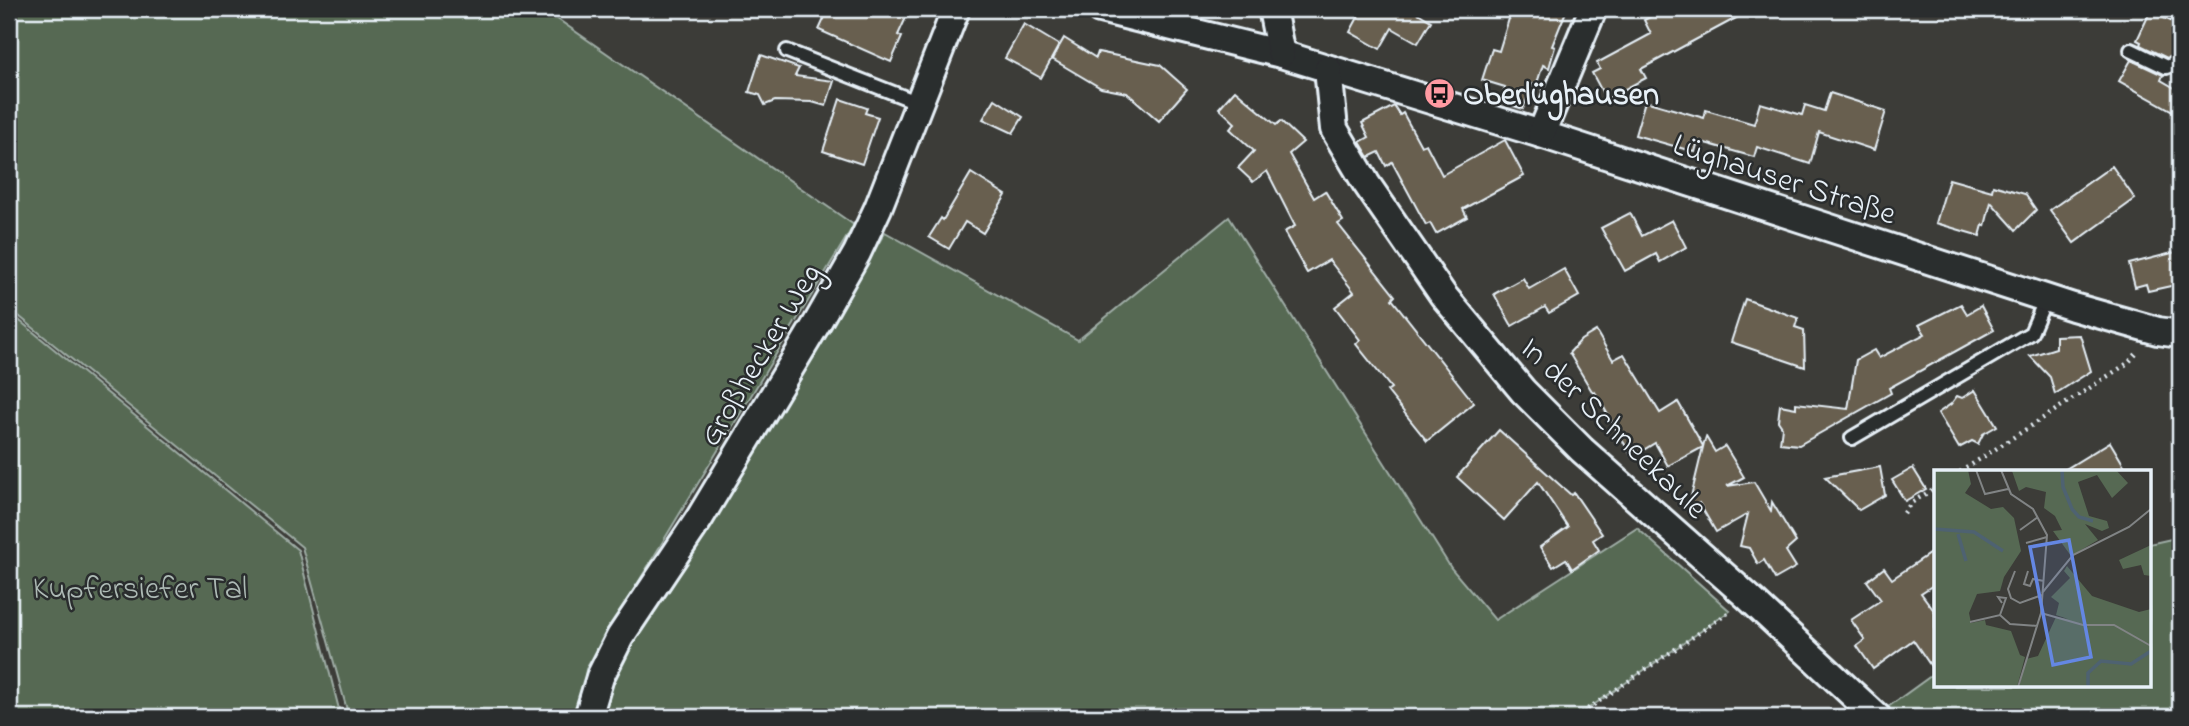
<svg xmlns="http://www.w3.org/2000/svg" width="2189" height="726" font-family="'Indie Flower',sans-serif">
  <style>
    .green { fill: #566953; stroke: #9fada6; stroke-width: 2 }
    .building { fill: #675f50; stroke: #e8f1f8; stroke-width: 2 }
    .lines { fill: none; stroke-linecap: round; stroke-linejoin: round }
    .service-casing { stroke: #e8f1f8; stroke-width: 18 }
    .minor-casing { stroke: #e8f1f8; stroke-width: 32 }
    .path { stroke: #e8f1f8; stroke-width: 4.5; stroke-dasharray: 2 5; stroke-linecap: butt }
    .service { stroke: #2a2d2e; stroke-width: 12 }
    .minor { stroke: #2a2d2e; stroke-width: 26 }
    .labels { text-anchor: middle; stroke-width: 5; stroke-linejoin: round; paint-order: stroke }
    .poi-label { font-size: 32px; font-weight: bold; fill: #e8f1f8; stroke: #2a2d2e; text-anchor: start }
    .street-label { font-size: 32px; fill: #e8f1f8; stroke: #2a2d2e }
    .park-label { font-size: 32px; fill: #aebbb6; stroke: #2a2d2e }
    .inset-river { fill: none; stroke: #4e6271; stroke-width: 3.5 }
    .inset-road { fill: none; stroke: #818485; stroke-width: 2 }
    .view { fill: #6487e3; fill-opacity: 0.15; stroke: #6487e3; stroke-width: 3.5 }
    .inset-edge { fill: none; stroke: #e8f1f8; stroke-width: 3.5 }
  </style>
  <rect width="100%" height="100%" fill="#3c3c38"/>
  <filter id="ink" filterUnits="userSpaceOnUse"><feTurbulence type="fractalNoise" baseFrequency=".0143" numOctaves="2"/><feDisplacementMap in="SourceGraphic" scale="14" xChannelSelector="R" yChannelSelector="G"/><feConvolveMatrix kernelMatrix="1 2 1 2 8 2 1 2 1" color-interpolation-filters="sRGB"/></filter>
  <g filter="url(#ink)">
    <g class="green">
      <path d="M9 9H543L854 225 586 669 581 717H349L302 547 9 308Z"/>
      <path d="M1229 217 1451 568 1495 620 1637 528 1730 611 1576 717H603L610 671 761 443 817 351 885 232 1078 340Z"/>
      <path d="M9 312 298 550 341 717H9Z"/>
      <path d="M2180 537V717H1897L1888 707 1935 673V686H2149V544Z"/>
    </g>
    <g class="building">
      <path d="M849 9H910L898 35 902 37 891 62 819 30 828 10 847 11Z"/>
      <path d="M1359 9H1411L1431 21 1418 43 1392 28 1380 49 1350 32 1362 10Z"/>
      <path d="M1512 9H1567L1552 46 1555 47 1549 68 1543 65 1536 86 1532 84 1523 109 1501 102 1505 87 1482 80 1492 49 1499 51Z"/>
      <path d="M1665 9H1753L1641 69 1646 78 1606 99 1592 73 1600 69 1597 63 1651 34 1644 20Z"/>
      <path d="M2150 12 2180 25V36L2171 56 2167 58 2140 45 2141 42 2137 40Z"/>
      <path d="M1024 24 1059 45 1041 78 1005 58Z"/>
      <path d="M1064 38 1096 58 1098 52 1160 65 1187 89 1159 121 1127 93 1101 88 1052 59Z"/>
      <path d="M761 55 799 68 795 76 834 81 826 106 812 102 775 101 765 105 760 95 749 92Z"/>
      <path d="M2131 60 2163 75 2161 80 2180 91V115L2119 81Z"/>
      <path d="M1235 90 1276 125 1281 121 1303 142 1289 154 1314 198 1325 191 1343 221 1338 224 1395 296 1392 299 1474 403 1427 441 1387 391 1391 388 1356 344 1360 340 1335 307 1354 292 1329 260 1307 273 1284 232 1295 226 1267 171 1253 182 1238 168 1254 151 1230 129 1235 123 1219 108Z"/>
      <path d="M1830 93 1886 111 1874 150 1819 132 1810 164 1757 147 1754 157 1698 141 1695 152 1635 135 1645 101 1704 118 1706 110 1754 124 1760 103 1802 115 1805 105 1824 111Z"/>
      <path d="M840 99 867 108 865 113 878 117 862 164 823 151Z"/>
      <path d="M995 99 1023 117 1013 133 983 119Z"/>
      <path d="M1394 106 1400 115 1403 113 1421 146 1426 144 1442 175 1505 140 1524 176 1463 209 1467 217 1436 234 1430 223 1426 225 1392 162 1386 166 1379 152 1369 157 1360 142 1369 137 1362 123Z"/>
      <path d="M2112 166 2135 199 2074 243 2050 210Z"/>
      <path d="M971 173 1006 195 983 233 965 222 949 249 929 237 941 218 943 220Z"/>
      <path d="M1949 179 1992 191 1993 185 2025 194 2036 210 2016 230 1991 202 1985 226 1983 225 1980 236 1936 223Z"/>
      <path d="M1630 213 1642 236 1672 220 1686 247 1660 262 1656 254 1625 271 1601 228Z"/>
      <path d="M2180 251V284L2148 291 2146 284 2135 287 2129 264Z"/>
      <path d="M1564 269 1579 296 1549 313 1545 307 1512 326 1494 294 1523 278 1529 289Z"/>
      <path d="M1745 299 1798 318 1795 327 1804 330 1805 367 1731 342Z"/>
      <path d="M1961 304 1967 314 1981 306 1994 330 1889 388 1891 393 1799 445 1780 443 1782 427 1778 421 1780 405 1796 408V403L1848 409 1856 360 1874 350 1879 358 1925 334 1919 325Z"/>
      <path d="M1596 331 1613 360 1624 354 1660 413 1678 402 1703 446 1706 437 1715 452 1725 446 1744 477 1727 486 1754 482 1771 511 1772 502 1796 542 1786 551 1796 567 1775 579 1764 560 1758 564 1749 548 1740 546 1748 514 1716 532 1699 503 1688 509 1703 447 1668 466 1655 443 1632 457 1595 392 1593 393 1569 353 1581 340Z"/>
      <path d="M2080 335 2091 371 2055 394 2050 377 2030 356 2056 348V336Z"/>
      <path d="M1975 390 1997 426 1983 434 1978 444 1972 441 1959 448 1938 413 1951 404 1957 396 1962 398Z"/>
      <path d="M1499 430 1571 495 1574 493 1602 534 1593 540 1599 550 1572 569 1566 559 1553 567 1540 547 1568 527 1538 482 1504 520 1457 477Z"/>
      <path d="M2110 442 2128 472H2061Z"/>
      <path d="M1880 467 1885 495 1859 510 1825 477Z"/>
      <path d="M1913 468 1926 489 1905 501 1892 480Z"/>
      <path d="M1935 550V584L1921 593 1935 612V672L1913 640 1873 669 1857 646 1865 640 1851 620 1881 600 1867 581 1884 568 1892 579Z"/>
    </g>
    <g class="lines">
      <defs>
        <g id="service">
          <path d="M2131 50 2166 67 2180 62"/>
          <path d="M787 51 919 103"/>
          <path d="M1852 438 2031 333 2046 298"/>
        </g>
        <g id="minor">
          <path d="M1100 9 1281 54 1541 134 2073 307 2158 331 2180 334"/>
          <path d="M1272 9 1281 54"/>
          <path d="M1328 69 1334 129 1366 183 1443 295 1523 391 1582 450 1747 596 1877 717"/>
          <path d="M1541 134 1593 9"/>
          <path d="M588 717 600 677 620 637 699 519 817 323 857 253 878 208 956 9"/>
        </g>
      </defs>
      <use href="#service" class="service-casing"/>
      <use href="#minor" class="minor-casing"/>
      <g class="path">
        <path d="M1960 472 2128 363 2139 351"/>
        <path d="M1904 513 1911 503 1935 488"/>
        <path d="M1576 717 1728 613"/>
      </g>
      <use href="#service" class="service"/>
      <use href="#minor" class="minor"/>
    </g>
  </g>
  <defs>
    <symbol id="bus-disc" viewBox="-11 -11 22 22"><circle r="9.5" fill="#ff9aa2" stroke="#2a2d2e"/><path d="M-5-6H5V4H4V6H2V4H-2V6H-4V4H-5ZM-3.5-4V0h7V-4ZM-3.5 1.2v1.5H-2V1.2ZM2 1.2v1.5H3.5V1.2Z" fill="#111"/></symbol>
  </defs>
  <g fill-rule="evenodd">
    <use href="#bus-disc" x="1422" y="76" width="35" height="35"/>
  </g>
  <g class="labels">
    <g class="poi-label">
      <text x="1463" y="104">Oberlüghausen</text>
    </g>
    <g class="street-label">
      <text transform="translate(1785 178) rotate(18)" y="11">Lüghauser Straße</text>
      <text transform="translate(759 354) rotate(-59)" y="11">Großhecker Weg</text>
      <text transform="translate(1615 427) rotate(44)" y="11">In der Schneekaule</text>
    </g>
    <g class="park-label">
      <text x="140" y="598">Kupfersiefer Tal</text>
    </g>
  </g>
  <g transform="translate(1934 470)">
    <rect width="217" height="217" fill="#3c3c38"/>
    <path d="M0 0H34L37 14 31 23 57 39 69 37 80 48 87 81 70 107 66 121 43 124 35 143 37 153 51 150 52 155 77 161 86 185 91 187 83 217H0ZM182 0 194 13 178 28 163 5 144 12 155 46 173 51 175 58 168 61 151 54 164 70 137 86 119 61 128 60 121 46 110 38 112 22 92 17 85 21 78 1ZM217 75V106L210 105 207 95 189 99 185 90ZM133 96 158 126 205 142 217 139V217H85L92 189 104 186 122 147 134 149 122 145 125 133 117 127 136 108 130 101Z" fill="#566953"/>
    <path class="inset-river" d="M128 0 129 17 138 39 145 47 159 51M0 59 40 62 69 81M24 64 32 91M154 217V203L167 191 197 194 217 181"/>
    <path class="inset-road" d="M42 0 51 24 74 19M67 0 77 24 99 39 113 65 107 143 84 217M86 60 104 47M92 73 113 67M81 101 74 119 77 128 86 133 108 125M94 101 90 114 96 116 99 109 110 111M108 123 139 85 195 57 217 39M107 143 149 155H180L217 176M66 145 72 128 64 127 68 133M36 152 66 145 76 154 104 156"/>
    <path class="view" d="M135 70 157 187 119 195 96 77Z"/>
    <rect width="217" height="217" class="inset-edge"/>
  </g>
  <rect width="2189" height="726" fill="none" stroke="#2a2d2e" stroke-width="35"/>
  <rect x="18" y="18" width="2154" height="691" fill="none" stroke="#e8f1f8" stroke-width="2.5" filter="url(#ink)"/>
</svg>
